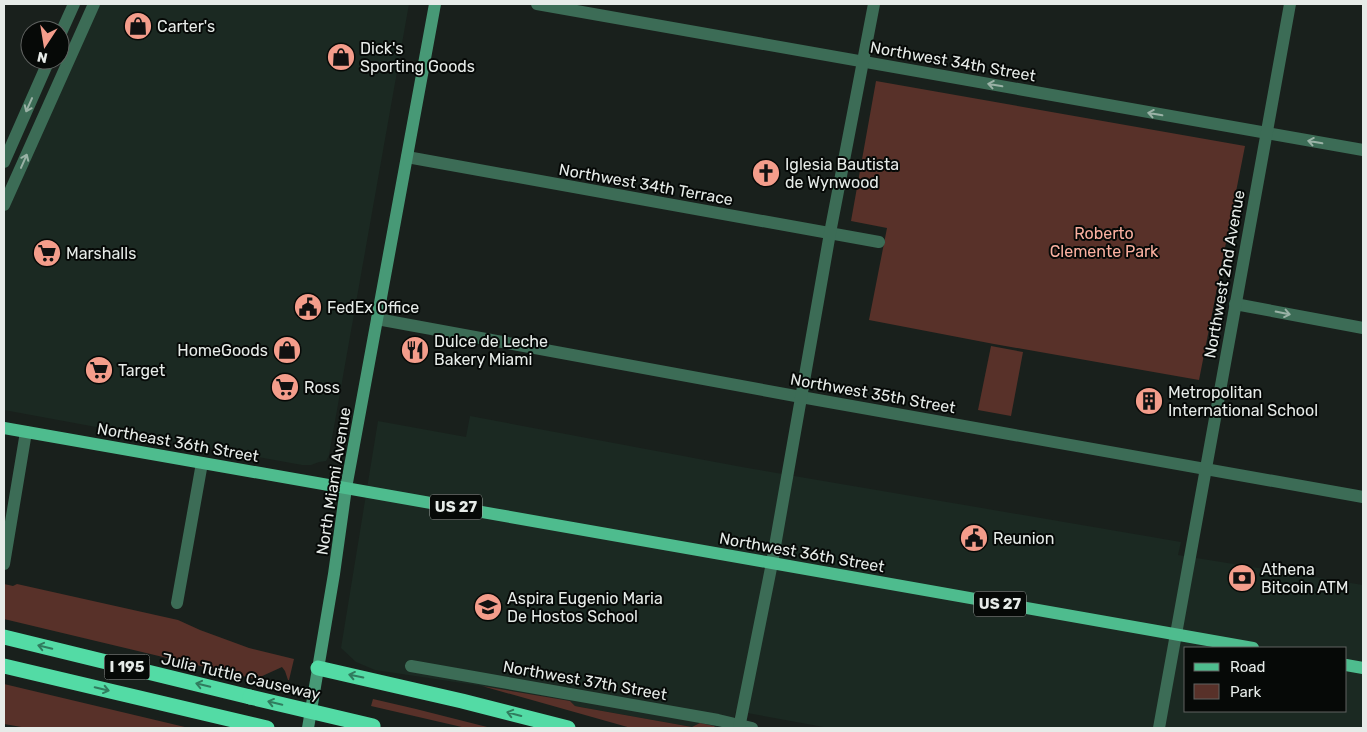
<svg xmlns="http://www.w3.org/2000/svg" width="1367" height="732" font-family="Rubik,sans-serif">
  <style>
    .built { fill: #1b2922; fill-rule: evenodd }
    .green { fill: #583129 }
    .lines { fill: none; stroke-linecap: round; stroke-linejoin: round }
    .minor { stroke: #3c6c56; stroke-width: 12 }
    .tertiary { stroke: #3c6c56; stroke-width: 12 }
    .secondary { stroke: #479976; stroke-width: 12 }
    .primary { stroke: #4ebc8e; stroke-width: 12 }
    .motorway { stroke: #53dba5; stroke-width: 15 }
    .motorway-bridge { stroke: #53dba5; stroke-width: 15 }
    .oneway { stroke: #9ab2a6 }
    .oneway2 { stroke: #307c5e }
    .labels { text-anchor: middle; stroke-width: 4; stroke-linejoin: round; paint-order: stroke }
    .shield { fill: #060907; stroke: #a3a7a4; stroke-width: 1 }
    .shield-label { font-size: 15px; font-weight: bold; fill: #e6ebe8 }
    .poi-label { font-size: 16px; fill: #e6ebe8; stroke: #060907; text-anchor: start }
    .street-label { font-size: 16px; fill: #e6ebe8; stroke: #060907 }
    .park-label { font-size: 16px; fill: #fab0a0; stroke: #060907 }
  </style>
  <rect width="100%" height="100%" fill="#19201c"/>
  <g class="built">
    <path d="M99 4H409L329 455 326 461 319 462 311 465H302L4 410V214Z"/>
    <path d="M470 416 742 467 1181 542 1178 555 1363 585V728H829L736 711 731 728H716L713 726 692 727 575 706 570 701 482 686 375 670 356 662 341 648 378 421 466 437ZM1186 648H1346V711H1186Z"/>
  </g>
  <g class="green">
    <path d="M876 81 1245 146 1199 380 994 344 869 320 887 228 851 221Z"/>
    <path d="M991 346 1023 352 1011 416 978 410Z"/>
    <path d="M4 584 13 586 17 584 178 620 200 630 249 648 294 659 289 680H288L285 671 282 667 260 677 259 680 4 619Z"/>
    <path d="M4 684 189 728H27L4 724Z"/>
    <path d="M482 686 570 701 575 706 580 707 692 727 700 723 714 726 716 728H631Z"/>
    <path d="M373 699 416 709 491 728H466L371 706Z"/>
  </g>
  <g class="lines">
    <g class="minor">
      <path d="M537 4 1363 150"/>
      <path d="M60 35 74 4"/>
      <path d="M407 157 879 242"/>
      <path d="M4 162 49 60"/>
      <path d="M4 205 94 4"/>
      <path d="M1235 304 1363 328"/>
      <path d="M377 319 801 397 1363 497"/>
      <path d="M4 564 26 432"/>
      <path d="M177 603 202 463"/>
      <path d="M411 666 718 720 752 728"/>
      <path d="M739 728 772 563 830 233 874 4"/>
    </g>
    <path class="tertiary" d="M1159 728 1290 4"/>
    <path class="secondary" d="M308 728 334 574 346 488 435 4"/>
    <g class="primary">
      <path d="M4 428 772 563 1253 648"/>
      <path d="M1346 665 1363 668"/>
    </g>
    <g class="motorway">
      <path d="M4 637 250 697"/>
      <path d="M4 666 267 728"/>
      <path d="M318 668 462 701 568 728"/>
    </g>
    <path class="motorway-bridge" d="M250 697 373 726"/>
  </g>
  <defs><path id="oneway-shaft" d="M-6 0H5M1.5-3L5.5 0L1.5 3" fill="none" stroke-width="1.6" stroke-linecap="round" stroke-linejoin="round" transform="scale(1.25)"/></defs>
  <g class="oneway">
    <use href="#oneway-shaft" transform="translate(995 85) rotate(-170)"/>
    <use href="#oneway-shaft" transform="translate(29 105) rotate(114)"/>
    <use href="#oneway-shaft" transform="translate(1155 114) rotate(-170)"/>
    <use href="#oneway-shaft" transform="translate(1315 142) rotate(-170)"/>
    <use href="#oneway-shaft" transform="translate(24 161) rotate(-66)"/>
    <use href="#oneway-shaft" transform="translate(1283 313) rotate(11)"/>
  </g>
  <g class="oneway2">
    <use href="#oneway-shaft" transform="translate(45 647) rotate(-166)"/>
    <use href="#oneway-shaft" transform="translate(356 676) rotate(-168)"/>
    <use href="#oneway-shaft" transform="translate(203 685) rotate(-166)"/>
    <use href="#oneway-shaft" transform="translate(102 689) rotate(13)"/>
    <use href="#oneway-shaft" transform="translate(275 703) rotate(-167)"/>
    <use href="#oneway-shaft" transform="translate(514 714) rotate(-165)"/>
  </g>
  <defs>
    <symbol id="shop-disc" viewBox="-11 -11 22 22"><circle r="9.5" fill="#f49d8b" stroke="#060907"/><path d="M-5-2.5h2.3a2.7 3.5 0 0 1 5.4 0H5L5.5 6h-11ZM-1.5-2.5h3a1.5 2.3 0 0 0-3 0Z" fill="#111"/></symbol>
    <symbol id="church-disc" viewBox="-11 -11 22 22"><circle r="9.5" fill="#f49d8b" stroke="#060907"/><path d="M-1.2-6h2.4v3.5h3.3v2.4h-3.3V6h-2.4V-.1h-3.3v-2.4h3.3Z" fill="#111"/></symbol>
    <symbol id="supermarket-disc" viewBox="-11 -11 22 22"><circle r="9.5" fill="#f49d8b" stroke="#060907"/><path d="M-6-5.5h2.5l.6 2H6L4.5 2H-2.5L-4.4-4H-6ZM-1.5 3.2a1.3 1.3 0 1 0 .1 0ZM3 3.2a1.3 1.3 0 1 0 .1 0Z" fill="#111"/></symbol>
    <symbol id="civic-disc" viewBox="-11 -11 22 22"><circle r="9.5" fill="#f49d8b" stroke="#060907"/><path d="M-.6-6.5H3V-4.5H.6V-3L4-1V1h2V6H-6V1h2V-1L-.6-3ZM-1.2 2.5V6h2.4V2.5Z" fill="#111"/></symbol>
    <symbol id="restaurant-disc" viewBox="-11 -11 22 22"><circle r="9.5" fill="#f49d8b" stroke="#060907"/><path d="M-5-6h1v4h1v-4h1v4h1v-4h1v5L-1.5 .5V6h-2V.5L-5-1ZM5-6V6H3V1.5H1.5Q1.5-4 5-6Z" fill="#111"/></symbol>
    <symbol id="building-disc" viewBox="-11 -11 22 22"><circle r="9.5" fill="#f49d8b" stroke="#060907"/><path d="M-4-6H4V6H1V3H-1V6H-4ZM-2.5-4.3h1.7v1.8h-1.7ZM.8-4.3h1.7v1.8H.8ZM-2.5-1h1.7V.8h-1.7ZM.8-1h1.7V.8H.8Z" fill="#111"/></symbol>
    <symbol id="bank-disc" viewBox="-11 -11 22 22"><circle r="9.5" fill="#f49d8b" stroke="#060907"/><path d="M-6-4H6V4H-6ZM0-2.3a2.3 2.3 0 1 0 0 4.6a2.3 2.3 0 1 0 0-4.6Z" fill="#111"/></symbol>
    <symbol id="school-disc" viewBox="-11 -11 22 22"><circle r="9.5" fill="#f49d8b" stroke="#060907"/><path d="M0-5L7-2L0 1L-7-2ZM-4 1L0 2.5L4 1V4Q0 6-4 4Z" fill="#111"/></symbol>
  </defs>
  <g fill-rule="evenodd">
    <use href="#shop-disc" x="122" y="10" width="32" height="32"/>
    <use href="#shop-disc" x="325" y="41" width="32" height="32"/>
    <use href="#church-disc" x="750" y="157" width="32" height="32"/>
    <use href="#supermarket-disc" x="31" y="237" width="32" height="32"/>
    <use href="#civic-disc" x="292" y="291" width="32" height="32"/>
    <use href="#shop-disc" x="271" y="334" width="32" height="32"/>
    <use href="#restaurant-disc" x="399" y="334" width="32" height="32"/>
    <use href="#supermarket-disc" x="83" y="354" width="32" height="32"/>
    <use href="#supermarket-disc" x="269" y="371" width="32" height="32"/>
    <use href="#building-disc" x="1133" y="385" width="32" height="32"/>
    <use href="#civic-disc" x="958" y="522" width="32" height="32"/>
    <use href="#bank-disc" x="1226" y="562" width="32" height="32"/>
    <use href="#school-disc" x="472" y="591" width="32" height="32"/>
  </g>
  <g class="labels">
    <g class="shield">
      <rect x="430" y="494.5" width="52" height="25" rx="4"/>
      <rect x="974" y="591.5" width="52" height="25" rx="4"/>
      <rect x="104.5" y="654.5" width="45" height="25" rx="4"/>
    </g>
    <g class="shield-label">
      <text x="456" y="512">US 27</text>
      <text x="1000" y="609">US 27</text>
      <text x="127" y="672">I 195</text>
    </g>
    <g class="poi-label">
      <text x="157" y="32">Carter's</text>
      <text x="360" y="54">Dick's<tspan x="360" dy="18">Sporting Goods</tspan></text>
      <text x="785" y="170">Iglesia Bautista<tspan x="785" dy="18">de Wynwood</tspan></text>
      <text x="66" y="259">Marshalls</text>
      <text x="327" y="313">FedEx Office</text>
      <text x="434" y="347">Dulce de Leche<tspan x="434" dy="18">Bakery Miami</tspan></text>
      <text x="268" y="356" text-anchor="end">HomeGoods</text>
      <text x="118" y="376">Target</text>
      <text x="304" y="393">Ross</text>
      <text x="1168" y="398">Metropolitan<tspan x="1168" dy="18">International School</tspan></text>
      <text x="993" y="544">Reunion</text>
      <text x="1261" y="575">Athena<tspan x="1261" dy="18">Bitcoin ATM</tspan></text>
      <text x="507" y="604">Aspira Eugenio Maria<tspan x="507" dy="18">De Hostos School</tspan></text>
    </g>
    <g class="street-label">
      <text transform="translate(953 61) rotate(10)" y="6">Northwest 34th Street</text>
      <text transform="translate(646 184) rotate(10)" y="6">Northwest 34th Terrace</text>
      <text transform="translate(1224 274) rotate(-80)" y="6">Northwest 2nd Avenue</text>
      <text transform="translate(873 393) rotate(10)" y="6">Northwest 35th Street</text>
      <text transform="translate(178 442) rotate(10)" y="6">Northeast 36th Street</text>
      <text transform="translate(333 481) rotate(-81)" y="6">North Miami Avenue</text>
      <text transform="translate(802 552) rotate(10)" y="6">Northwest 36th Street</text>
      <text transform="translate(241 676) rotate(13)" y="6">Julia Tuttle Causeway</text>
      <text transform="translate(585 680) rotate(10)" y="6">Northwest 37th Street</text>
    </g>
    <g class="park-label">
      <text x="1104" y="239">Roberto<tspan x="1104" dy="18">Clemente Park</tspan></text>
    </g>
  </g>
  <rect width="1367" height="732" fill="none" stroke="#e6ebe8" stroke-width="10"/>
  <rect x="1184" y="647" width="162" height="65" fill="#060907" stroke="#606361"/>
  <rect x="1194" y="663" width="25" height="8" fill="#4ebc8e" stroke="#606361"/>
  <text x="1230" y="672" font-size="15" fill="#e6ebe8">Road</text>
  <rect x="1194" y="684" width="25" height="15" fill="#583129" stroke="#606361"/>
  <text x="1230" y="697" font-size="15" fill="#e6ebe8">Park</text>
  <g transform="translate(45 45) rotate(192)"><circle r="24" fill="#060907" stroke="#606361"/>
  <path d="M0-4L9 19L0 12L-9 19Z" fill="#f49d8b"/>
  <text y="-8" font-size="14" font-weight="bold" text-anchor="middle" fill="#e6ebe8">N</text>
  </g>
</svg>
